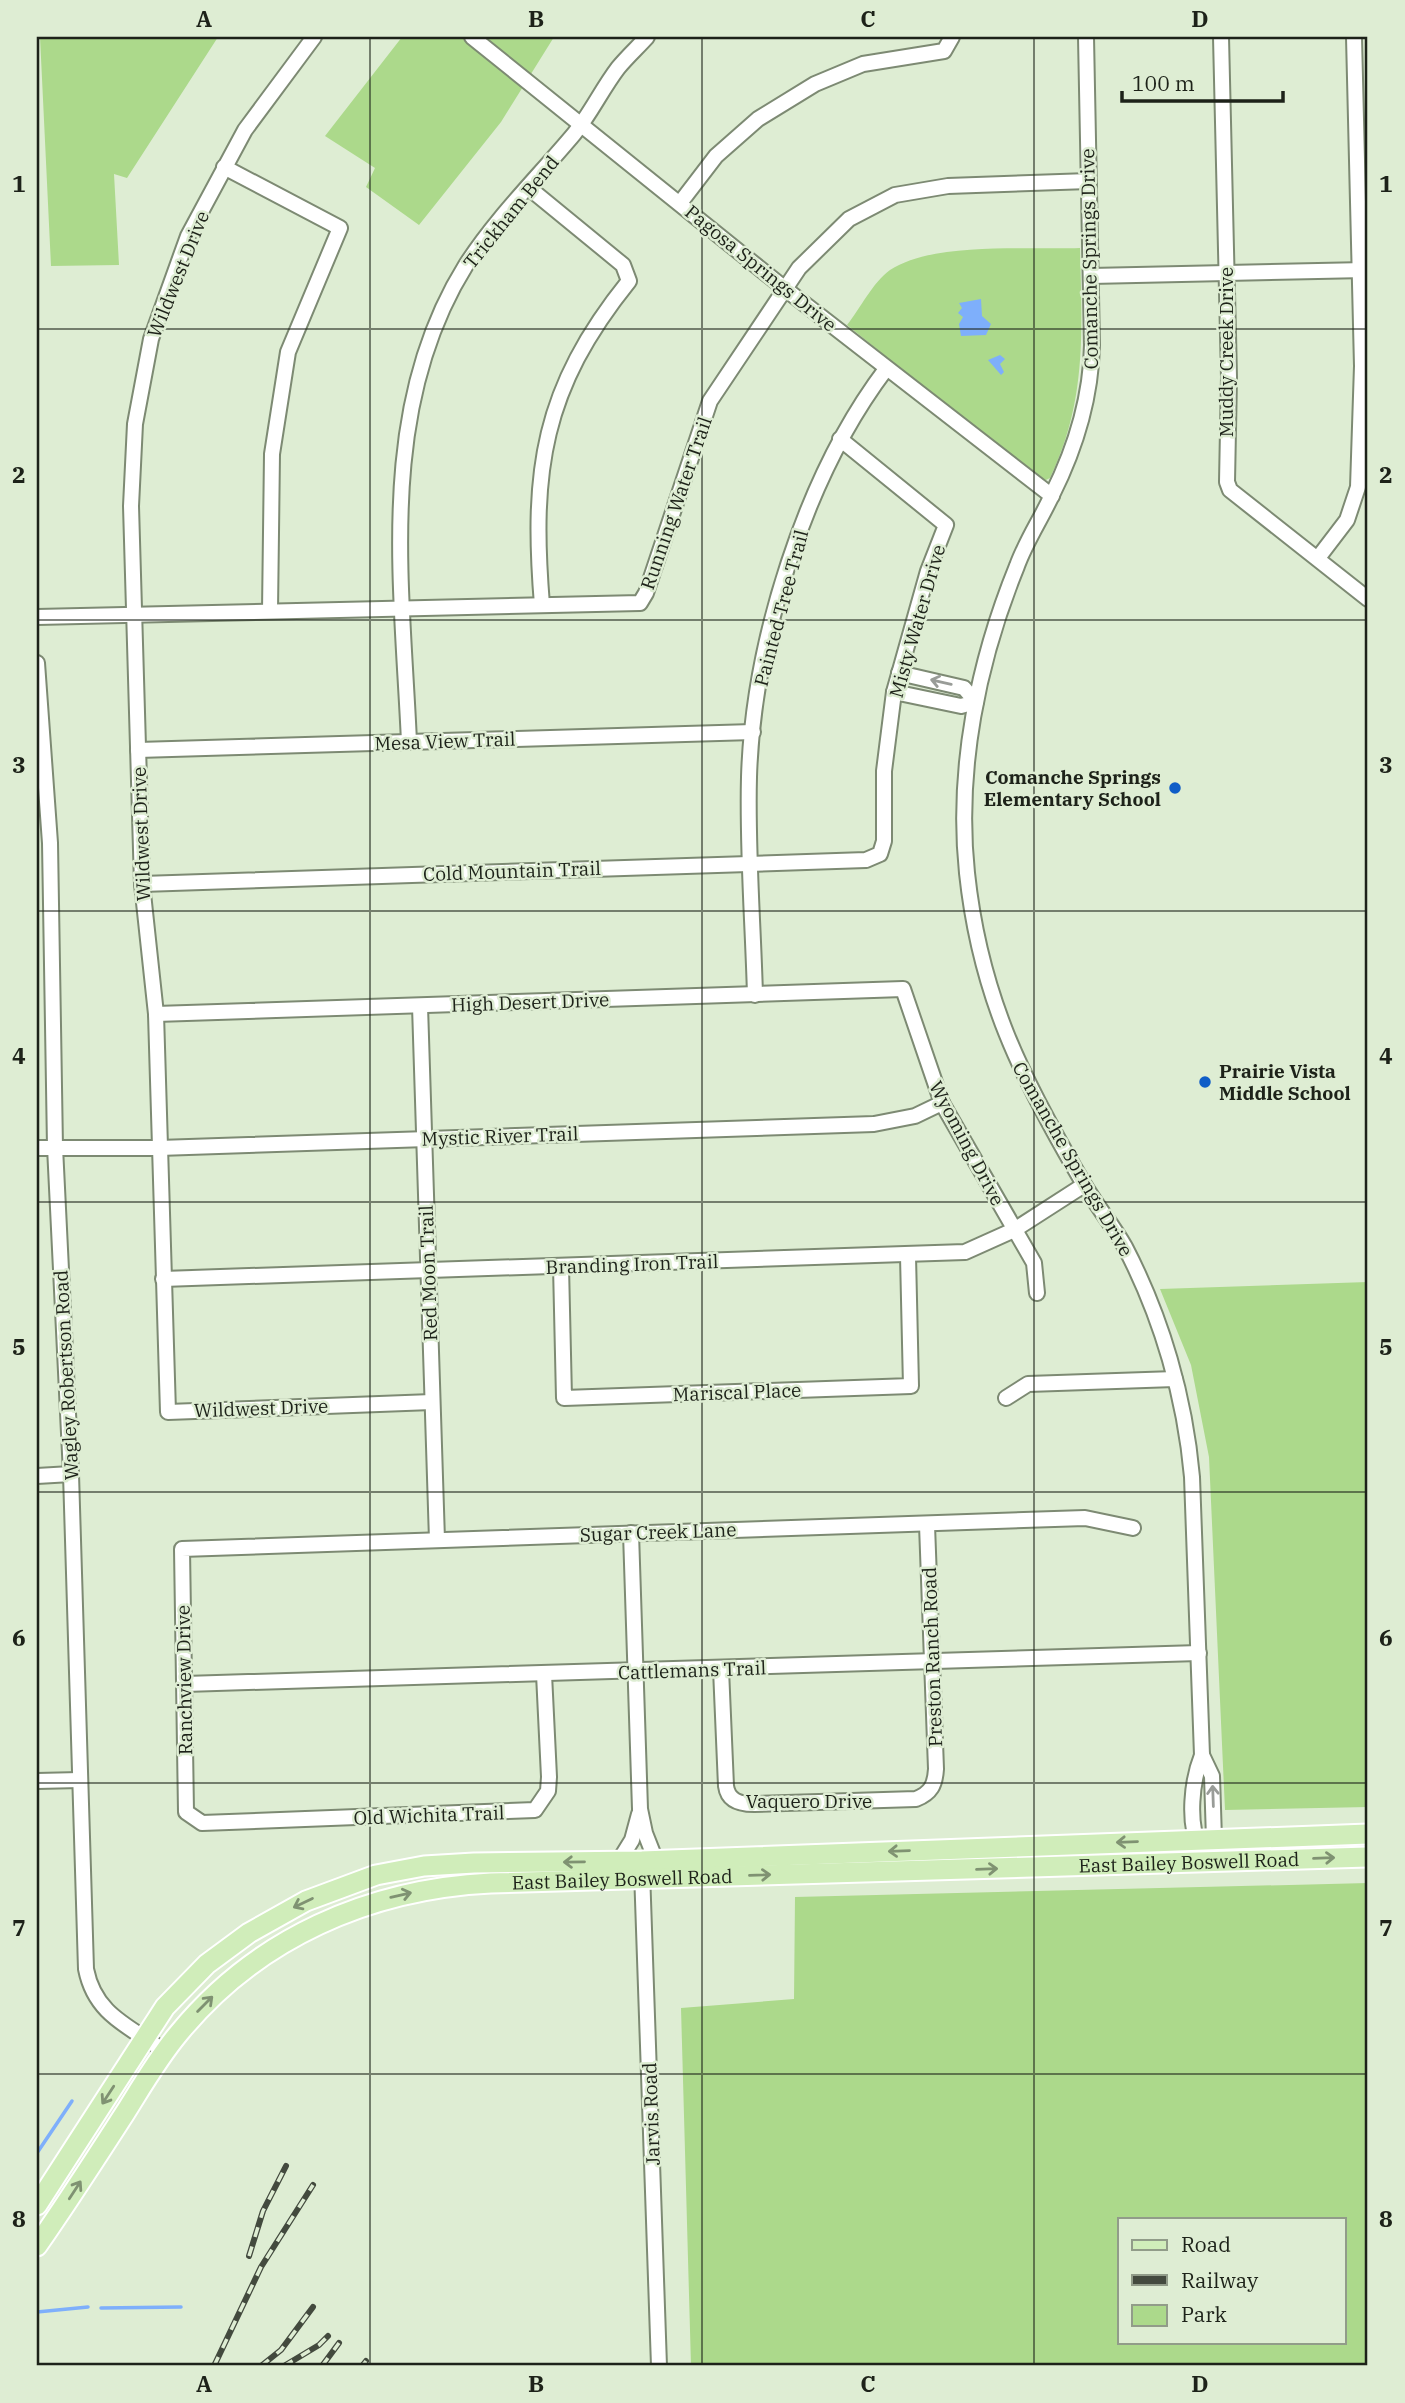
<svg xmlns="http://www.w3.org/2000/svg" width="1405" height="2403" font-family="'IBM Plex Serif',serif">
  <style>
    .green { fill: #acd98b; fill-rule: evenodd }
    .water { fill: #7eaffb }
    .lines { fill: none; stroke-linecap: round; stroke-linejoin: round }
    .stream { stroke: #7eaffb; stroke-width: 3.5 }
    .minor-casing { stroke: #7d8a73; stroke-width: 18 }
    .major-casing { stroke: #fff; stroke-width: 23 }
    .minor { stroke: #fff; stroke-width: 14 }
    .major { stroke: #d0edba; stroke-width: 19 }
    .rail-casing { stroke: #434a3e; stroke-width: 6 }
    .rail { stroke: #deedd3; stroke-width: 3.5; stroke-dasharray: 10; stroke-linecap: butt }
    .oneway { stroke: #999c98 }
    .oneway2 { stroke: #7f9272 }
    .grid { fill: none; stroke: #1d2219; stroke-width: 2; stroke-opacity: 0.55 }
    .poi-dot { fill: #0f5dc7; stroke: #deedd3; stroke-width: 2.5 }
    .labels { text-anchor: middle; stroke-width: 5; stroke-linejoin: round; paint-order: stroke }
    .street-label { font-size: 19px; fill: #1d2219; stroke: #deedd3 }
    .poi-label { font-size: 19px; font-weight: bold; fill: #1d2219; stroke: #deedd3; text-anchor: end }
    .neatline { fill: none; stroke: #1d2219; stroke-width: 2.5 }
    .grid-label { font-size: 23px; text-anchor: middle; font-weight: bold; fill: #1d2219 }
  </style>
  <rect width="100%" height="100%" fill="#deedd3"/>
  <g class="green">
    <path d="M40 37H218L127 178 114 174 119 265 51 266Z"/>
    <path d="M402 37H554L501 122 419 225 366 187 375 168 325 136Z"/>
    <path d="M1080 248C1082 332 1087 400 1050 478L1046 480 1035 477 847 325C860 309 873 282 890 270 935 241 1027 250 1080 248Z"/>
    <path d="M1368 1282V1807L1225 1810 1209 1457 1191 1365 1160 1289Z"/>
    <path d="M1368 1883V2366H691L681 2008 794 1999 795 1897ZM1344 2219V2342H1120V2219Z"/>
  </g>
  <g class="water">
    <path d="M981 299 982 316 991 324 986 335 961 336 959 324 963 317 958 313 962 308 959 303Z"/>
    <path d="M1000 355 1005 359 1000 364 1004 372 1001 375 988 360Z"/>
  </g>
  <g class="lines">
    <g class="stream">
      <path d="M37 2153 72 2101"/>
      <path d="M101 2308 181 2307"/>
      <path d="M37 2312 88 2307"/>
    </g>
    <defs>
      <g id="minor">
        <path d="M314 37 245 130 188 236 151 339 135 424 131 506 142 884 156 1014 168 1412 432 1402"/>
        <path d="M472 37 784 288 1052 496"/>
        <path d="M1086 37 1092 345C1091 399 1076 447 1052 495 1041 519 1026 541 1017 566 978 662 956 769 967 873 980 995 1021 1077 1082 1181 1095 1204 1112 1224 1125 1247 1162 1318 1185 1398 1192 1477L1202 1755C1192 1780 1187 1823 1200 1848"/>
        <path d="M1221 37 1229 377 1227 482 1230 490 1368 599"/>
        <path d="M224 167 340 228 288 352 272 454 270 611"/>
        <path d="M529 188 623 265 629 281C542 389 531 471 542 605"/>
        <path d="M680 203 716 156 758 119 815 84 863 64 944 51 952 37"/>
        <path d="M1091 276 1366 270"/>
        <path d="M1318 558 1347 520 1358 487 1362 366 1354 37"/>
        <path d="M37 617 640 603 646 593 710 401 799 268 849 219 895 195 948 186 1089 181"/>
        <path d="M37 663 50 843 55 1147 71 1474 86 1969C95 2015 129 2026 164 2051"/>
        <path d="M894 692 961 706 976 702 964 688 899 673"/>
        <path d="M409 742C402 582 376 409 466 265 496 218 538 177 574 134 591 113 602 89 618 68 627 57 638 47 647 37"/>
        <path d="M138 750 753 732"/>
        <path d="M142 884 866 860 880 854 884 841V771L894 692 928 571 946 525 840 439"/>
        <path d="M755 995C753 922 747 849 749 777 753 643 805 476 886 369"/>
        <path d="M420 1006 437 1540"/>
        <path d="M156 1014 903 989 942 1103 1034 1263 1037 1293"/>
        <path d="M37 1148H159L874 1124 915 1116 942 1103"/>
        <path d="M561 1266 564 1398 911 1386 908 1256"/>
        <path d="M163 1279 965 1252 1014 1230 1084 1185"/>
        <path d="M1006 1398 1028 1384 1175 1379"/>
        <path d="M37 1476 71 1474"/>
        <path d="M631 1533 640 1809 645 1833 656 1861"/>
        <path d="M721 1669 726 1786C728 1801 740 1804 754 1804L916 1799C931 1793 935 1785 936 1769L927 1525"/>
        <path d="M544 1674 549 1777 548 1791 535 1810 202 1823 186 1812 182 1549 1085 1518 1133 1528"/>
        <path d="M185 1684 1199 1653"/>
        <path d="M1202 1755 1212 1776 1214 1839 1211 1848"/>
        <path d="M37 1781 80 1780"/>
        <path d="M619 1861 632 1840 639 1814"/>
        <path d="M642 1871 659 2366"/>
      </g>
      <g id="major">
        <path d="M37 2205 165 2007 207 1964 249 1933 306 1901 376 1875 424 1866 474 1863 642 1861 1368 1834"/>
        <path id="s1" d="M37 2246C67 2203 96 2158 125 2113 142 2086 158 2058 179 2033 257 1938 369 1889 491 1883L1368 1857"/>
      </g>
    </defs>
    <use href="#minor" class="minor-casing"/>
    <use href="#major" class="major-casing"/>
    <use href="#minor" class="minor"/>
    <use href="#major" class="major"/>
    <defs>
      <g id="rail">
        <path d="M249 2256 263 2211 286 2166"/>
        <path d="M214 2366 261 2267 313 2185"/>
        <path d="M261 2366 281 2350 313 2307"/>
        <path d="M284 2366 319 2345 328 2336"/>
        <path d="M322 2366 339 2343"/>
        <path d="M362 2366 366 2361"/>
      </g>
    </defs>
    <use href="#rail" class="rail-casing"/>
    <use href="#rail" class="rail"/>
  </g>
  <defs><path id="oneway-shaft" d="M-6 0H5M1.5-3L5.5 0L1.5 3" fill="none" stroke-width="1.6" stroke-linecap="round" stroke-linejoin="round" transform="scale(1.75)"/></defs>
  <g class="oneway">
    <use href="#oneway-shaft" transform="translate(941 682) rotate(-167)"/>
    <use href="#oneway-shaft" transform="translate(1213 1796) rotate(-92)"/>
  </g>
  <g class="oneway2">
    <use href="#oneway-shaft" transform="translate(1127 1842) rotate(178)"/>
    <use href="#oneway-shaft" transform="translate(899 1851) rotate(178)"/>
    <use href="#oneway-shaft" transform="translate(1324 1858) rotate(-2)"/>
    <use href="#oneway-shaft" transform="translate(574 1862) rotate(179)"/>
    <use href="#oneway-shaft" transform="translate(987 1869) rotate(-2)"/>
    <use href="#oneway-shaft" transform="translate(760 1875) rotate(-2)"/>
    <use href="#oneway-shaft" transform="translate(401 1895) rotate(-13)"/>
    <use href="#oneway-shaft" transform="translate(303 1903) rotate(154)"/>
    <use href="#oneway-shaft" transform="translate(205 2004) rotate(-45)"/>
    <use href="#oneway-shaft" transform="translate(108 2095) rotate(123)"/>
    <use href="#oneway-shaft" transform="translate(75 2190) rotate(-57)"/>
  </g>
  <path class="grid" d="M370 37V2366M702 37V2366M1034 37V2366M37 329H1368M37 620H1368M37 911H1368M37 1202H1368M37 1492H1368M37 1783H1368M37 2074H1368"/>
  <g class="poi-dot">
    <circle cx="1175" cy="788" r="7"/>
    <circle cx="1205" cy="1082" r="7"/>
  </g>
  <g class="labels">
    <g class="street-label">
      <text transform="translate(511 212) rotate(-51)" y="7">Trickham Bend</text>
      <text transform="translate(1089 259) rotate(-91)" y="7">Comanche Springs Drive</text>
      <text transform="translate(761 268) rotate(39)" y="7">Pagosa Springs Drive</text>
      <text transform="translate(178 274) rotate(-68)" y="7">Wildwest Drive</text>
      <text transform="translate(1226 352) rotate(-90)" y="7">Muddy Creek Drive</text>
      <text transform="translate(676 503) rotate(-71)" y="7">Running Water Trail</text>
      <text transform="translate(781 608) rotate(-75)" y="7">Painted Tree Trail</text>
      <text transform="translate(917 621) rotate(-74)" y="7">Misty Water Drive</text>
      <text transform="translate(445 741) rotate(-2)" y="7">Mesa View Trail</text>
      <text transform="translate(141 834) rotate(-92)" y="7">Wildwest Drive</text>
      <text transform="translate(512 871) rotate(-2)" y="7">Cold Mountain Trail</text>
      <text transform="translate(530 1002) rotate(-2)" y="7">High Desert Drive</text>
      <text transform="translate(500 1136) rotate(-2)" y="7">Mystic River Trail</text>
      <text transform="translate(967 1143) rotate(62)" y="7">Wyoming Drive</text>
      <text transform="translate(1073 1159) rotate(60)" y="7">Comanche Springs Drive</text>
      <text transform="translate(632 1264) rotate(-2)" y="7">Branding Iron Trail</text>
      <text transform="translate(428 1273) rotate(-92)" y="7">Red Moon Trail</text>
      <text transform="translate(66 1375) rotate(-93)" y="7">Wagley Robertson Road</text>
      <text transform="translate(737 1392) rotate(-2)" y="7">Mariscal Place</text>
      <text transform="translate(261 1408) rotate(-2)" y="7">Wildwest Drive</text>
      <text transform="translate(658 1532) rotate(-2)" y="7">Sugar Creek Lane</text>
      <text transform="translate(932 1657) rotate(-92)" y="7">Preston Ranch Road</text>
      <text transform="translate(692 1670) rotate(-2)" y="7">Cattlemans Trail</text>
      <text transform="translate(184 1680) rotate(-91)" y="7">Ranchview Drive</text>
      <text x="809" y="1808">Vaquero Drive</text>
      <text transform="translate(429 1815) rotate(-2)" y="7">Old Wichita Trail</text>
      <text dy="7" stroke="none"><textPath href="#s1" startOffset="1311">East Bailey Boswell Road</textPath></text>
      <text dy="7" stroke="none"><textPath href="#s1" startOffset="744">East Bailey Boswell Road</textPath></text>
      <text transform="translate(651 2114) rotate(-92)" y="7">Jarvis Road</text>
    </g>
    <g class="poi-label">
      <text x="1161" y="784">Comanche Springs<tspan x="1161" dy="22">Elementary School</tspan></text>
      <text x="1219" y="1078" text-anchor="start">Prairie Vista<tspan x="1219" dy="22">Middle School</tspan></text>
    </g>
  </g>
  <rect width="1405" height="2403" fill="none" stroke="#deedd3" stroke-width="77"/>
  <rect x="1118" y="2218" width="228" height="126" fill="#deedd3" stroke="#919c89" stroke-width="2"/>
  <rect x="1132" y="2240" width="35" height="10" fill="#d0edba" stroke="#919c89" stroke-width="2"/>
  <text x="1181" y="2252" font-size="21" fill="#1d2219">Road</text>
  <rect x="1132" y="2275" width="35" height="10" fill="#434a3e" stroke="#919c89" stroke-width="2"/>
  <text x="1181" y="2288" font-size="21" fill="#1d2219">Railway</text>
  <rect x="1132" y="2305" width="35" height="21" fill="#acd98b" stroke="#919c89" stroke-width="2"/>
  <text x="1181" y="2322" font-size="21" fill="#1d2219">Park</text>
  <path d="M1122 91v10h161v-10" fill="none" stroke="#1d2219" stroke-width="3.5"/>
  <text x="1132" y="91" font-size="21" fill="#1d2219" stroke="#deedd3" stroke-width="5" paint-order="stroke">100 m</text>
  <rect x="38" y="38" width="1328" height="2326" class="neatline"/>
  <g class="grid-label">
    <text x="204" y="27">A</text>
    <text x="536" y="27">B</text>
    <text x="868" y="27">C</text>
    <text x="1200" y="27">D</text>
    <text x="19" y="192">1</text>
    <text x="1386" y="192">1</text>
    <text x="19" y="483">2</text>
    <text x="1386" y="483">2</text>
    <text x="19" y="773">3</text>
    <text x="1386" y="773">3</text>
    <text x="19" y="1064">4</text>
    <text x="1386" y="1064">4</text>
    <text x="19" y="1355">5</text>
    <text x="1386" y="1355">5</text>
    <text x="19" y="1646">6</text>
    <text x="1386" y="1646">6</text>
    <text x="19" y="1936">7</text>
    <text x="1386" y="1936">7</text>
    <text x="19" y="2227">8</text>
    <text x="1386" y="2227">8</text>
    <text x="204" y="2392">A</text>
    <text x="536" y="2392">B</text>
    <text x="868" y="2392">C</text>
    <text x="1200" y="2392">D</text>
  </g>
</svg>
